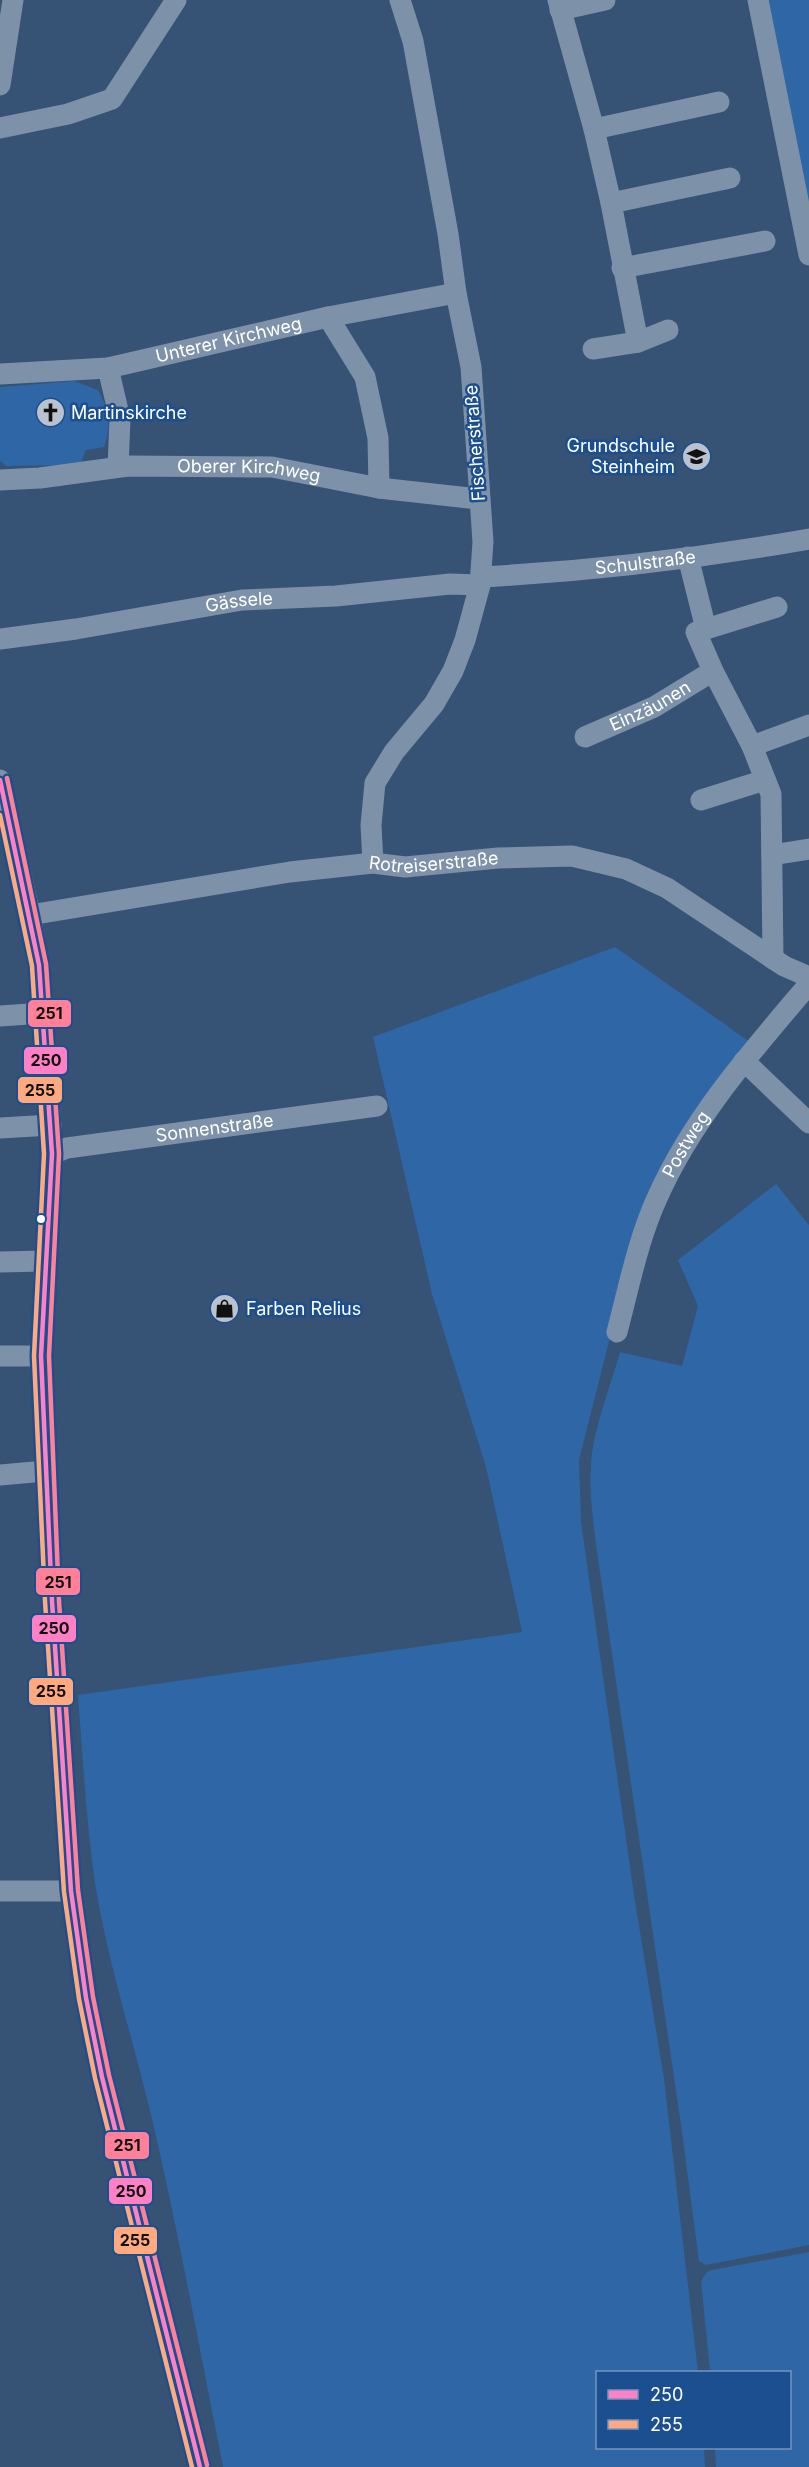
<svg xmlns="http://www.w3.org/2000/svg" width="809" height="2467" font-family="Inter,sans-serif">
  <style>
    .green { fill: #2f66a5 }
    .lines { fill: none; stroke-linecap: round; stroke-linejoin: round }
    .minor { stroke: #7d92a8; stroke-width: 21 }
    .bus-1-casing { stroke: #1b4f8f; stroke-width: 9 }
    .bus-2-casing { stroke: #1b4f8f; stroke-width: 9 }
    .bus-3-casing { stroke: #1b4f8f; stroke-width: 9 }
    .bus-1 { stroke: #ff80c5; stroke-width: 4.5 }
    .bus-2 { stroke: #ffa980; stroke-width: 4.5 }
    .bus-3 { stroke: #ff8098; stroke-width: 4.5 }
    .bus-dot { fill: #fff; stroke: #1b4f8f; stroke-width: 2 }
    .labels { text-anchor: middle; stroke-width: 5; stroke-linejoin: round; paint-order: stroke }
    .street-label { font-size: 18px; fill: #fff; stroke: #1b4f8f }
    .poi-label { font-size: 18px; fill: #fff; stroke: #1b4f8f; text-anchor: start }
    .line-badge { stroke: #1b4f8f; stroke-width: 2 }
    .pale-badge-label { font-size: 16px; text-anchor: middle; font-weight: bold; fill: #111 }
  </style>
  <rect width="100%" height="100%" fill="#365274"/>
  <g class="green">
    <path d="M764 0H809V228Z"/>
    <path d="M74 381 98 390C109 409 112 425 104 447L86 450 80 465 6 466 0 461V387Z"/>
    <path d="M615 947 750 1042 724 1077 618 1306 579 1460 581 1522 634 1895 664 2079 698 2372H598V2448H704L705 2467H223C200 2351 179 2235 152 2119 134 2043 109 1967 96 1889 86 1825 83 1759 78 1695L522 1632 486 1467 432 1294 373 1037Z"/>
    <path d="M776 1184 809 1225V2245L706 2265 699 2261 698 2254 682 2132 596 1545C593 1519 589 1492 591 1465 593 1429 610 1388 620 1352L682 1366 698 1306 678 1260Z"/>
    <path d="M809 2252V2467H716L715 2448H790V2372H710L701 2281 707 2272 712 2270Z"/>
  </g>
  <g class="lines">
    <g class="minor">
      <path d="M558 0 594 129 611 203 638 342"/>
      <path d="M758 0 809 255"/>
      <path d="M560 10 605 0"/>
      <path d="M0 85 13 0"/>
      <path d="M0 128 68 114 112 99 176 0"/>
      <path d="M594 129 719 102"/>
      <path d="M611 203 730 178"/>
      <path d="M622 268 765 241"/>
      <path d="M328 317 365 377 378 438 379 488"/>
      <path d="M593 349 638 342 668 330"/>
      <path d="M108 368 120 419 118 467"/>
      <path id="s1" d="M0 374 108 368 328 317 456 293"/>
      <path id="s2" d="M0 480 40 478 128 466 272 467 379 488 478 499"/>
      <path d="M688 557 706 629 696 632 713 671 752 746 771 794 773 959"/>
      <path id="s3" d="M481 577C591 571 701 558 809 539"/>
      <path d="M706 629 777 607"/>
      <path id="s4" d="M0 639 76 629 242 600 336 596 450 584 480 585"/>
      <path id="s5" d="M585 737 654 707 713 671"/>
      <path d="M752 746 809 725"/>
      <path d="M0 780 30 915 39 965 51 1125 52 1154 45 1261 41 1356 52 1601 71 1891 86 1998 102 2077 200 2467"/>
      <path d="M701 800 765 780"/>
      <path d="M772 855 809 849"/>
      <path d="M373 863 371 825 375 783 394 752 434 704 453 671 465 640 480 585 483 542 471 367 456 293 448 234 413 41 400 0"/>
      <path id="s6" d="M30 915 290 872 373 863 405 867 498 858 572 856 626 869 667 888 784 966 809 977"/>
      <path d="M0 1016 43 1013"/>
      <path d="M744 1061 809 1123"/>
      <path d="M0 1128 51 1125"/>
      <path id="s7" d="M52 1154 67 1148 377 1106"/>
      <path d="M0 1262 45 1261"/>
      <path id="s8" d="M617 1332C629 1287 638 1239 658 1196 694 1116 753 1050 809 984"/>
      <path d="M0 1356H41"/>
      <path d="M0 1475 45 1471"/>
      <path d="M0 1891H71"/>
    </g>
    <defs>
      <path id="bus-1" d="M0 780 39 965 52 1154 41 1356 52 1601 71 1891 86 1998 102 2077 200 2467"/>
      <path id="bus-2" d="M0 815 32 966 44 1154 34 1356 45 1601 64 1892 79 1999 95 2078 192 2467"/>
      <path id="bus-3" d="M7 778 46 964 59 1154 49 1356 59 1601 78 1890 93 1997 109 2075 207 2465"/>
    </defs>
    <use href="#bus-1" class="bus-1-casing"/>
    <use href="#bus-2" class="bus-2-casing"/>
    <use href="#bus-3" class="bus-3-casing"/>
    <use href="#bus-1" class="bus-1"/>
    <use href="#bus-2" class="bus-2"/>
    <use href="#bus-3" class="bus-3"/>
  </g>
  <defs>
    <symbol id="church-disc" viewBox="-11 -11 22 22"><circle r="9.5" fill="#b9c2ce" stroke="#1b4f8f"/><path d="M-1.2-6h2.4v3.5h3.3v2.4h-3.3V6h-2.4V-.1h-3.3v-2.4h3.3Z" fill="#111"/></symbol>
    <symbol id="school-disc" viewBox="-11 -11 22 22"><circle r="9.5" fill="#b9c2ce" stroke="#1b4f8f"/><path d="M0-5L7-2L0 1L-7-2ZM-4 1L0 2.5L4 1V4Q0 6-4 4Z" fill="#111"/></symbol>
    <symbol id="shop-disc" viewBox="-11 -11 22 22"><circle r="9.5" fill="#b9c2ce" stroke="#1b4f8f"/><path d="M-5-2.5h2.3a2.7 3.5 0 0 1 5.4 0H5L5.5 6h-11ZM-1.5-2.5h3a1.5 2.3 0 0 0-3 0Z" fill="#111"/></symbol>
  </defs>
  <g fill-rule="evenodd">
    <use href="#church-disc" x="34" y="396" width="33" height="33"/>
    <use href="#school-disc" x="680" y="440" width="33" height="33"/>
    <use href="#shop-disc" x="208" y="1292" width="33" height="33"/>
  </g>
  <circle class="bus-dot" cx="41" cy="1219" r="5"/>
  <g class="labels">
    <g class="street-label">
      <text dy="6" stroke="none"><textPath href="#s1" startOffset="232">Unterer Kirchweg</textPath></text>
      <text transform="translate(475 443) rotate(-94)" y="6">Fischerstraße</text>
      <text dy="6" stroke="none"><textPath href="#s2" startOffset="250">Oberer Kirchweg</textPath></text>
      <text dy="6" stroke="none"><textPath href="#s3" startOffset="165">Schulstraße</textPath></text>
      <text dy="6" stroke="none"><textPath href="#s4" startOffset="242">Gässele</textPath></text>
      <text dy="6" stroke="none"><textPath href="#s5" startOffset="72">Einzäunen</textPath></text>
      <text dy="6" stroke="none"><textPath href="#s6" startOffset="408">Rotreiserstraße</textPath></text>
      <text dy="6" stroke="none"><textPath href="#s7" startOffset="165">Sonnenstraße</textPath></text>
      <text dy="6" stroke="none"><textPath href="#s8" startOffset="201">Postweg</textPath></text>
    </g>
    <g class="poi-label">
      <text x="71" y="419">Martinskirche</text>
      <text x="675" y="452" text-anchor="end">Grundschule<tspan x="675" dy="21">Steinheim</tspan></text>
      <text x="246" y="1315">Farben Relius</text>
    </g>
  </g>
  <g class="line-badge">
    <rect x="27" y="999" width="45" height="29" rx="6" fill="#ff8098"/>
    <rect x="23" y="1046" width="45" height="29" rx="6" fill="#ff80c5"/>
    <rect x="17" y="1076" width="46" height="28" rx="6" fill="#ffa980"/>
    <rect x="35" y="1567" width="46" height="29" rx="6" fill="#ff8098"/>
    <rect x="31" y="1614" width="46" height="29" rx="6" fill="#ff80c5"/>
    <rect x="28" y="1677" width="46" height="29" rx="6" fill="#ffa980"/>
    <rect x="104" y="2131" width="46" height="29" rx="6" fill="#ff8098"/>
    <rect x="108" y="2177" width="45" height="28" rx="6" fill="#ff80c5"/>
    <rect x="113" y="2226" width="45" height="29" rx="6" fill="#ffa980"/>
  </g>
  <g class="pale-badge-label">
    <text x="49" y="1019">251</text>
    <text x="46" y="1066">250</text>
    <text x="40" y="1096">255</text>
    <text x="58" y="1588">251</text>
    <text x="54" y="1634">250</text>
    <text x="51" y="1697">255</text>
    <text x="127" y="2151">251</text>
    <text x="131" y="2197">250</text>
    <text x="135" y="2246">255</text>
  </g>
  <rect x="596" y="2371" width="195" height="78" fill="#1b4f8f" stroke="#7695bc" stroke-width="1.5"/>
  <rect x="608" y="2390" width="30" height="9" fill="#ff80c5" stroke="#7695bc" stroke-width="1.5"/>
  <text x="650" y="2401" font-size="18" fill="#ffffff">250</text>
  <rect x="608" y="2420" width="30" height="9" fill="#ffa980" stroke="#7695bc" stroke-width="1.5"/>
  <text x="650" y="2431" font-size="18" fill="#ffffff">255</text>
</svg>
